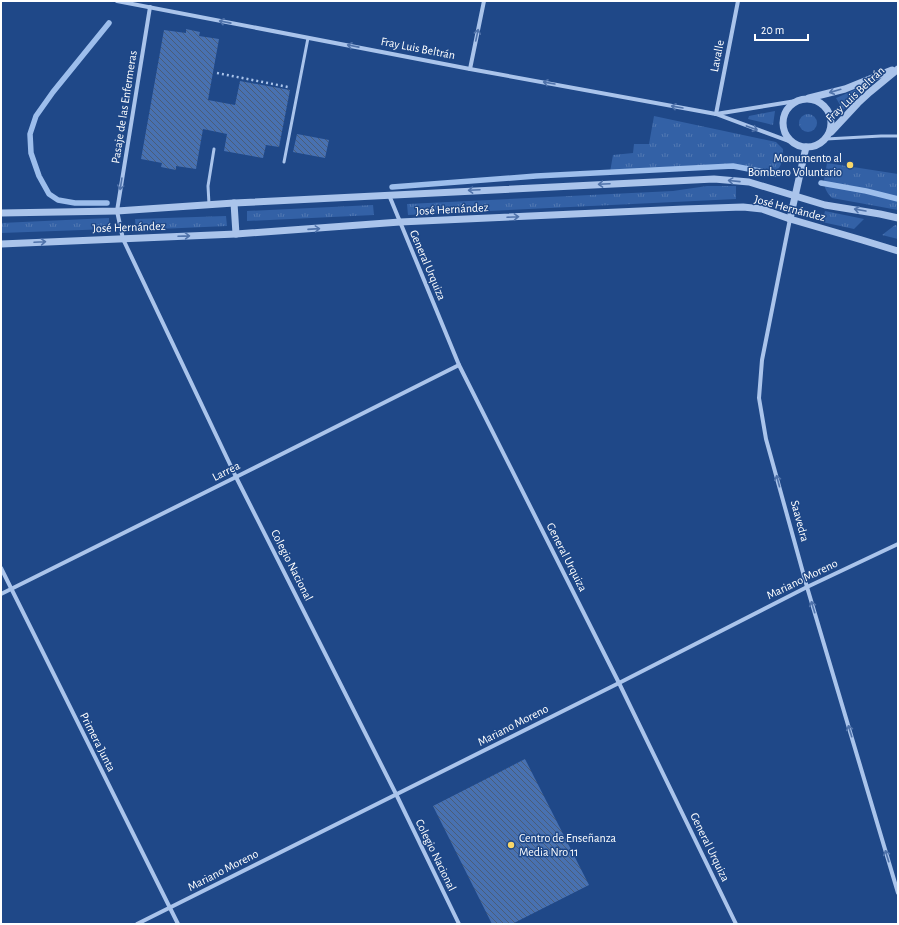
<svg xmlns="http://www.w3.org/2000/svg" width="899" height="925" font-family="'Alegreya Sans',sans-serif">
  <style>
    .grass { fill: url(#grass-tufts) }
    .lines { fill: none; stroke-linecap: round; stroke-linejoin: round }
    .stream { stroke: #9dbeec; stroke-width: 5.5 }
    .building { fill: url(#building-back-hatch) }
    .path { stroke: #aac4eb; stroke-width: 2.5; stroke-dasharray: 2 3; stroke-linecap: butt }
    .service { stroke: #aac4eb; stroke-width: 3 }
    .minor { stroke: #aac4eb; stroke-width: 4 }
    .tertiary { stroke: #aac4eb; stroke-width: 7 }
    .oneway { stroke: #5073ab }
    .poi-dot { fill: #f9d769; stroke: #1f4888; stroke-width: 1.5 }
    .labels { text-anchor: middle; stroke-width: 3; stroke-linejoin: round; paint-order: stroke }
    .street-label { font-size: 12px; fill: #fff; stroke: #1f4888 }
    .poi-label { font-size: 12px; fill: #fff; stroke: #1f4888; text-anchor: end }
  </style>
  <defs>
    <pattern id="grass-tufts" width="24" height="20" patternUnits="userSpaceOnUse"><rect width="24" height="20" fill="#3361a6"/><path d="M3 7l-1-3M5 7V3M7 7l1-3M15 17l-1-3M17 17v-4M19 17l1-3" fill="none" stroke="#5279b3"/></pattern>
    <pattern id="building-back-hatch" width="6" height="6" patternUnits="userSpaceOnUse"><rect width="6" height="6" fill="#4871b1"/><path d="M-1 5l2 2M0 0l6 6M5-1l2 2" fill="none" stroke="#4a5d79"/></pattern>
  </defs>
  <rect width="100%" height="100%" fill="#1f4888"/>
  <g class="grass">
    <path d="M875 81 843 110 836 98Z"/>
    <path d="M775 111 773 125 748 119 749 116Z"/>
    <circle cx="808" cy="123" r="9"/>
    <path d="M654 116 776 142 783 149C784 189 752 169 729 167L610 172 613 155 633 153 634 144H649Z"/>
    <path d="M827 163 898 174V210L832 198C820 186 825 177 827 163Z"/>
    <path d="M707 186H736V199L408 215 407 204 673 191Z"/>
    <path d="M373 205 374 215 247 221V211Z"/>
    <path d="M825 211 864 219 854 229 822 222Z"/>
    <path d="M226 216 227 226 136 230 135 219Z"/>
    <path d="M109 218V229L1 233V223Z"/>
    <path d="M895 225 898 226V239L882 235Z"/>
  </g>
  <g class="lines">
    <g class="stream">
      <path d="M821 183 866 191 898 199"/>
      <path d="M392 187 536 176 733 166 775 174"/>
      <path d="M107 203H75L58 200 49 194 39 176 31 153 30 134 36 116 53 92 109 23"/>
    </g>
  </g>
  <g class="building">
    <path d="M186 29 200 32 199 36 219 39 208 100 235 105 240 81 290 90 279 147 266 145 263 158 224 151 227 134 203 129 196 169 176 166V170L161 167 162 163 141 159 164 30 186 33Z"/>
    <path d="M297 134 329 140 325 158 293 152Z"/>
    <path d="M525 759 589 885 512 924H492L433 806Z"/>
  </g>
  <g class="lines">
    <path class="path" d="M217 73 288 87"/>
    <g class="service">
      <path d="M826 139 881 136H898"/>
      <path d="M284 162 308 38"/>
      <path d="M209 204 208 186 214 149"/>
    </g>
    <g class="minor">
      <path d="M117 1 470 69 716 114 794 143"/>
      <path d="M150 7 117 211 123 239 236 477 396 794 459 924"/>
      <path d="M470 69 484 1"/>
      <path d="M716 114 738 1"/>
      <path d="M716 114 796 101"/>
      <path d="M389 195 459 365 619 683 736 924"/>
      <path d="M790 219 762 360 759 398 766 439 807 587 898 893"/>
      <path d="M1 568 178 924"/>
      <path d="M1 594 236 477 459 365"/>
      <path d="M137 924 619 683 807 587 898 544"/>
    </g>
    <g class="tertiary">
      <path d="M809 98 845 89 892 70"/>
      <circle cx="807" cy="123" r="24"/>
      <path d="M831 132 858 103 870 92 898 69"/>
      <path d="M234 203 236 234"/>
      <path d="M1 213 117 211 234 203 714 179 749 182 825 205 880 214 898 218"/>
      <path d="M790 219 806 147"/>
      <path d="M1 244 236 234 400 222 684 209 743 207 762 209 790 219 862 240 898 251"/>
    </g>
  </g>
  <defs><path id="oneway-shaft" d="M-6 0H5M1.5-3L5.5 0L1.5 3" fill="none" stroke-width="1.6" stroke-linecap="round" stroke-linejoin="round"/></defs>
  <g class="oneway">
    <use href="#oneway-shaft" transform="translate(225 22) rotate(-169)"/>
    <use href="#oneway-shaft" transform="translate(477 35) rotate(-78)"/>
    <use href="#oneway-shaft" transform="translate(353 46) rotate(-169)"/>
    <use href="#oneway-shaft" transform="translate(549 83) rotate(-170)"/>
    <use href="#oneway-shaft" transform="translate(835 91) rotate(164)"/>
    <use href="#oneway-shaft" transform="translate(677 107) rotate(-170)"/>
    <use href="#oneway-shaft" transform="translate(752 128) rotate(20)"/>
    <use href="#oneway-shaft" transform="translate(734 181) rotate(-174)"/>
    <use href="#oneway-shaft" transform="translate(121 184) rotate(99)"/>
    <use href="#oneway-shaft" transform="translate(604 184) rotate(177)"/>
    <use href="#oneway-shaft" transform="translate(474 190) rotate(177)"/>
    <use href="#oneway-shaft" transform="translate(860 210) rotate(-170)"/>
    <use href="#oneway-shaft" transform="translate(513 217) rotate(-3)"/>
    <use href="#oneway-shaft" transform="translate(314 229) rotate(-4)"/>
    <use href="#oneway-shaft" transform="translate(184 236) rotate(-2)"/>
    <use href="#oneway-shaft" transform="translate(40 242) rotate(-3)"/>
    <use href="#oneway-shaft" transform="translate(778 481) rotate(-105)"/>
    <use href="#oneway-shaft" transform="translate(813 607) rotate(-107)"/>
    <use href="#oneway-shaft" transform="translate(850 731) rotate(-107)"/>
    <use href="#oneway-shaft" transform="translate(887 856) rotate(-107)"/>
  </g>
  <g class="poi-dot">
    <circle cx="850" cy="165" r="4"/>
    <circle cx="511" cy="845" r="4"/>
  </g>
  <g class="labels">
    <g class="street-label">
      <text transform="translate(418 48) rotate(11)" y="4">Fray Luis Beltrán</text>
      <text transform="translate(717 56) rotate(-79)" y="4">Lavalle</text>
      <text transform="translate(855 94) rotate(-43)" y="4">Fray Luis Beltrán</text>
      <text transform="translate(124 107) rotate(-81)" y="4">Pasaje de las Enfermeras</text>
      <text transform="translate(790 208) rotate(15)" y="4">José Hernández</text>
      <text transform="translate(452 209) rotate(-3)" y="4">José Hernández</text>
      <text transform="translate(129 227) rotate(-2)" y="4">José Hernández</text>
      <text transform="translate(428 265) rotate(67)" y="4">General Urquiza</text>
      <text transform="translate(226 471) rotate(-27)" y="4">Larrea</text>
      <text transform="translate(800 521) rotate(75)" y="4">Saavedra</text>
      <text transform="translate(567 557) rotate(63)" y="4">General Urquiza</text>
      <text transform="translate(292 565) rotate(63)" y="4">Colegio Nacional</text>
      <text transform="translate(802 579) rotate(-26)" y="4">Mariano Moreno</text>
      <text transform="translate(513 725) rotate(-27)" y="4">Mariano Moreno</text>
      <text transform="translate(98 742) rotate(63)" y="4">Primera Junta</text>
      <text transform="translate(710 847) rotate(64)" y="4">General Urquiza</text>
      <text transform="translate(436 855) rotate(64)" y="4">Colegio Nacional</text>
      <text transform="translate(223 870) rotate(-27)" y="4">Mariano Moreno</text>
    </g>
    <g class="poi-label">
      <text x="842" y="162">Monumento al<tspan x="842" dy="14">Bombero Voluntario</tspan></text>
      <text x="519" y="842" text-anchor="start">Centro de Enseñanza<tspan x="519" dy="14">Media Nro 11</tspan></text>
    </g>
  </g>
  <rect width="899" height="925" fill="none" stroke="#ffffff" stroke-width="4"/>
  <path d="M755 34v6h53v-6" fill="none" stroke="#ffffff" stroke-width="2"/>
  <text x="761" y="34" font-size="12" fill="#ffffff" stroke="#1f4888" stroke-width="3" paint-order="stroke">20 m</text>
</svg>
